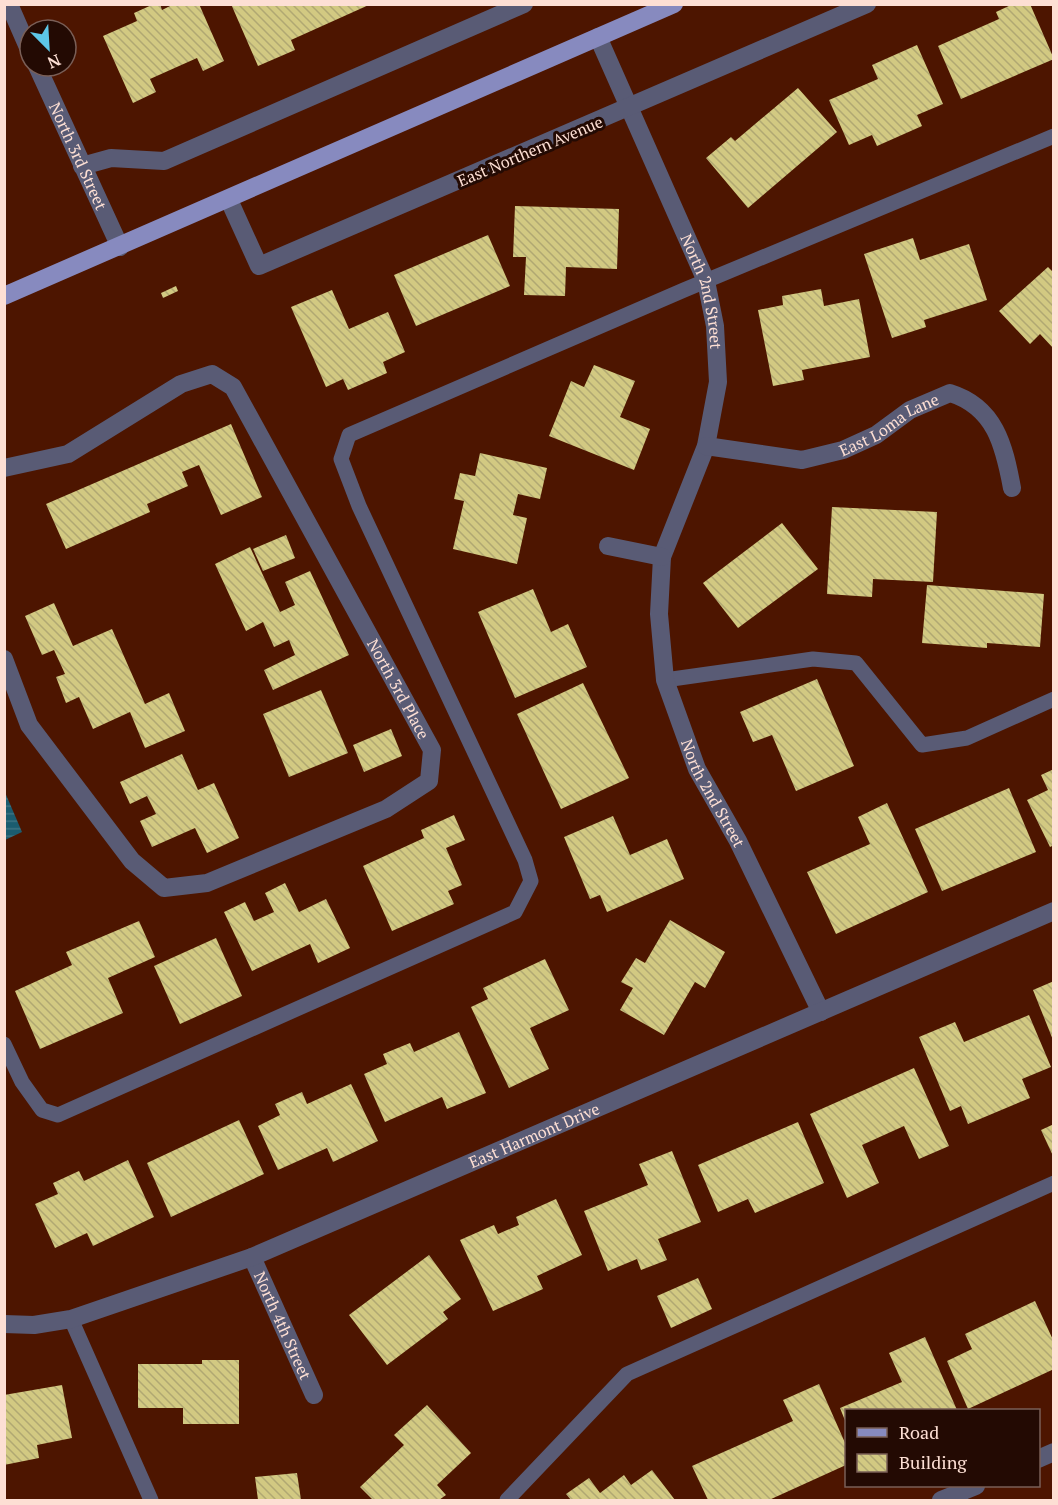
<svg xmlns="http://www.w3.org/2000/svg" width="1058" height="1505" font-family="'PT Serif',serif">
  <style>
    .water { fill: url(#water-rules) }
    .building { fill: url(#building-back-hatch) }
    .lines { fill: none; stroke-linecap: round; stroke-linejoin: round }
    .lane { stroke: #595b75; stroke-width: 15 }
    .street { stroke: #595b75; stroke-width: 18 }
    .primary { stroke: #878abf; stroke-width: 18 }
    .labels { text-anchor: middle; stroke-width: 6; stroke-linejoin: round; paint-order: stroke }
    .street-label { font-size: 16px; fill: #fddfd4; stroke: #230a03 }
  </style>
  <defs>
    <pattern id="water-rules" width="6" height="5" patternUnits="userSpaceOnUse" patternTransform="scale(1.5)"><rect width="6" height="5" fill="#1b5c6f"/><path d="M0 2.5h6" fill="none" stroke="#3d7383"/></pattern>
    <pattern id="building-back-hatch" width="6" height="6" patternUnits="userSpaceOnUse" patternTransform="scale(1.5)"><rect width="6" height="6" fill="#d2c982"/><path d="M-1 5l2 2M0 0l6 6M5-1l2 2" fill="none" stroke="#b0a872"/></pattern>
  </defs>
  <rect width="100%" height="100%" fill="#4d1500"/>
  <path class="water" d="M4 790 22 832 5 840H4Z"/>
  <g class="building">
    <path d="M154 4H160L162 10 174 4H199L224 61 203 71 197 58 150 79 156 92 133 103 103 36 137 21 134 13Z"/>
    <path d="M231 4H371L291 40 295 50 258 66Z"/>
    <path d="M1013 4H1030L1054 59 961 99 938 46 999 19 996 12Z"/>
    <path d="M917 45 943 104 917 115 922 126 877 146 872 135 849 145 829 100 878 79 872 65Z"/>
    <path d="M798 88 837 132 748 208 706 158 731 137 735 141Z"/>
    <path d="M515 206 619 209 617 269 566 267 565 296 524 295 526 257H513Z"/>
    <path d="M488 235 510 286 416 326 394 275Z"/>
    <path d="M913 238 920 260 969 244 987 300 924 320 926 327 892 338 864 254Z"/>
    <path d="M1048 267 1054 273V349L1040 334 1030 344 999 311Z"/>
    <path d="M176 286 178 291 163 298 161 293Z"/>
    <path d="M821 289 824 306 859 299 870 357 802 370 804 380 773 386 758 310 783 305 782 296Z"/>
    <path d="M332 290 349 329 388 312 405 352 383 362 387 373 348 390 343 379 326 387 291 307Z"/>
    <path d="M594 365 635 381 620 417 650 429 634 470 549 436 571 381 584 387Z"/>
    <path d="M231 424 262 497 221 515 199 465 182 472 188 486 147 504 150 512 66 549 46 504Z"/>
    <path d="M480 453 547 468 540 499 518 494 513 515 527 518 517 564 453 549 464 501 454 499 460 473 475 476Z"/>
    <path d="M832 507 937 512 933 582 873 579 872 597 827 594Z"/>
    <path d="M782 523 818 569 738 628 703 583Z"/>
    <path d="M286 535 295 558 263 571 253 549Z"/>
    <path d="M250 547 280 612 295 605 285 582 310 571 349 655 273 690 264 670 295 655 289 640 274 647 263 622 246 631 215 564Z"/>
    <path d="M927 585 1044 594 1040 647 987 643V648L922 643Z"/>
    <path d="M533 589 551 632 568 624 587 667 515 698 478 612Z"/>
    <path d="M54 603 73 646 112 629 145 704 169 693 185 731 145 748 130 712 93 729 79 697 66 703 56 677 65 674 54 650 42 655 25 616Z"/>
    <path d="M817 679 854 766 796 791 772 735 753 742 740 712Z"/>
    <path d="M583 683 629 778 561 809 517 714Z"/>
    <path d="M321 690 348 753 289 777 263 714Z"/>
    <path d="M391 729 402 756 364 772 353 745Z"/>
    <path d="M182 754 198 790 214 783 239 838 207 853 195 828 152 847 140 821 156 814 147 796 130 804 120 782Z"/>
    <path d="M1054 769V845L1050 847 1027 800 1048 790 1041 775Z"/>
    <path d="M1009 788 1036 852 942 891 915 829Z"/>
    <path d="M887 803 928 892 836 934 807 872 870 844 858 817Z"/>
    <path d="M454 815 465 840 446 848 462 885 448 891 454 904 392 931 363 866 424 838 421 830Z"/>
    <path d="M613 816 630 855 667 839 684 879 607 912 600 895 590 899 564 837Z"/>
    <path d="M285 883 299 912 326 899 350 948 318 963 310 944 252 971 224 912 245 902 254 921 274 912 265 893Z"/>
    <path d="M670 920 725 952 705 988 695 982 664 1035 620 1010 633 988 621 982 636 958 645 963Z"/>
    <path d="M139 921 155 957 108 978 123 1013 40 1049 15 991 72 965 66 952Z"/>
    <path d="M216 938 242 996 180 1024 154 966Z"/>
    <path d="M545 959 569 1010 530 1028 549 1069 509 1088 471 1007 488 999 483 988Z"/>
    <path d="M1054 981V1040H1053L1033 990Z"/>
    <path d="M1029 1015 1051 1067 1022 1079 1030 1098 968 1124 961 1106 950 1111 919 1037 955 1022 964 1042Z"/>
    <path d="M459 1032 486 1093 447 1109 442 1097 385 1122 364 1074 387 1064 383 1054 410 1043 414 1052Z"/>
    <path d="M914 1068 949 1146 919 1159 904 1126 862 1145 879 1183 847 1198 810 1114Z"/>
    <path d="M351 1084 378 1141 333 1162 327 1148 278 1170 258 1126 280 1115 275 1104 302 1092 307 1104Z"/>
    <path d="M239 1120 264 1174 171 1217 147 1163Z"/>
    <path d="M798 1122 824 1183 755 1213 748 1199 718 1212 698 1165Z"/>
    <path d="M1054 1124V1158L1041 1130Z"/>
    <path d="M672 1151 701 1222 658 1239 667 1260 641 1270 637 1259 608 1271 584 1211 648 1185 639 1164Z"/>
    <path d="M128 1160 154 1217 93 1246 87 1233 55 1248 35 1204 58 1194 53 1183 79 1171 84 1181Z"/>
    <path d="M556 1199 582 1255 537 1276 543 1289 493 1311 460 1240 494 1225 498 1234 519 1225 516 1217Z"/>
    <path d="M429 1255 461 1299 443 1312 448 1319 387 1365 349 1315Z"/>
    <path d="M698 1278 712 1309 671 1328 657 1296Z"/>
    <path d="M1035 1301 1054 1342V1369L968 1409 947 1361 972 1349 965 1334Z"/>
    <path d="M925 1337 957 1410H846V1423L840 1408 902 1382 889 1353Z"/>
    <path d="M202 1360H239V1424H183V1408H138V1364H202Z"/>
    <path d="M819 1384 846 1445V1465L769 1500H708L692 1466 793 1421 783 1400Z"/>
    <path d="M62 1385 72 1438 37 1445 39 1458 4 1465V1395Z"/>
    <path d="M427 1405 471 1453 437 1485 446 1495 439 1500H373L360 1487 404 1445 394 1435Z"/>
    <path d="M652 1470 675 1500H571L566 1494 589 1478 600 1493 624 1475 631 1485Z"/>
    <path d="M297 1473 301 1500H258L255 1477Z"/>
  </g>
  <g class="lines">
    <g class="lane">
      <path d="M665 680 813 659 856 663 922 745 967 738 1054 699"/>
      <path d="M4 1044 22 1082 42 1110 58 1115 515 912 531 881 525 860 359 506 341 459 349 435 684 290 1054 136"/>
      <path d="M71 1319 151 1500"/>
      <path d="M507 1500 627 1374 1054 1183"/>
    </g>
    <g class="street">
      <path d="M9 4 30 52"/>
      <path id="s1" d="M598 37 706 281 715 326 718 382 706 446 662 557 659 614 665 680 697 769 738 841 821 1012"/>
      <path id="s2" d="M37 66 120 247"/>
      <path d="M82 166 111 158 164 161 524 4"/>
      <path d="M229 200 259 266 867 4"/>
      <path id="s3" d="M706 446 802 460 843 450 876 435 910 410 950 393C995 407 1004 445 1012 488"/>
      <path id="s4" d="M4 468 68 454 181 384 212 374 233 387 432 750 429 781 386 809 207 883 164 888 132 861 29 725 4 659"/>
      <path d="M608 546 662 557"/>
      <path id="s5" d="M252 1257 314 1395"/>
      <path id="s6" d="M4 1324 34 1325 71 1319 252 1257 1054 911"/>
      <path d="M1038 1459 1054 1452"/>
      <path d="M941 1500 976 1486"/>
    </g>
    <path class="primary" d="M4 296 674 4"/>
  </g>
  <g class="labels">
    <g class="street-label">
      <text transform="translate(530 151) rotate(-23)" y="6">East Northern Avenue</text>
      <text dy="6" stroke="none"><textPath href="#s2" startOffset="99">North 3rd Street</textPath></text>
      <text dy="6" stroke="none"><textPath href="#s1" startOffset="276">North 2nd Street</textPath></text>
      <text dy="6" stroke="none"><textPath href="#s3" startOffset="192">East Loma Lane</textPath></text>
      <text dy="6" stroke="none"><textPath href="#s4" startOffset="600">North 3rd Place</textPath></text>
      <text dy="6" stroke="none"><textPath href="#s1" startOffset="800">North 2nd Street</textPath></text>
      <text dy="6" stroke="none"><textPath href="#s6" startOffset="566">East Harmont Drive</textPath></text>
      <text dy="6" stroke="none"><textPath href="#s5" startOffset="75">North 4th Street</textPath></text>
    </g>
  </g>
  <rect width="1058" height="1505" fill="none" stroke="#fddfd4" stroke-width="12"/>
  <rect x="845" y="1409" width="195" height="78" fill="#230a03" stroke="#7a5f57" stroke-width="1.5"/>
  <rect x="857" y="1428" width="30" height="9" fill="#878abf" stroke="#7a5f57" stroke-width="1.5"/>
  <text x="899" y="1439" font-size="18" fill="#fddfd4">Road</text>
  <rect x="857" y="1454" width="30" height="18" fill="url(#building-back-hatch)" stroke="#7a5f57" stroke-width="1.5"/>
  <text x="899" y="1469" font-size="18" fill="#fddfd4">Building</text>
  <g transform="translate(48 48) rotate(156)"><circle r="28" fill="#230a03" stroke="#7a5f57" stroke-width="1.5"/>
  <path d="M0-4.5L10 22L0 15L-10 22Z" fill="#5dc7e8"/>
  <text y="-9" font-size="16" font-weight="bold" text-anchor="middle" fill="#fddfd4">N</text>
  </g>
</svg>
